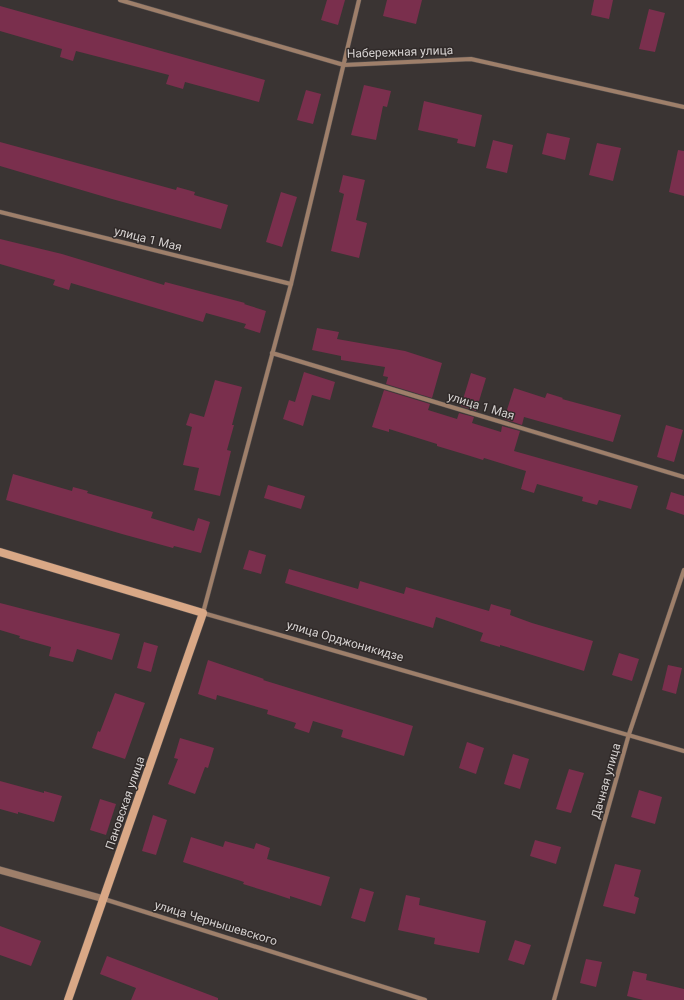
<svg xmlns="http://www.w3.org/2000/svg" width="684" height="1000" font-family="Roboto,sans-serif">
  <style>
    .building { fill: #7a2f4d }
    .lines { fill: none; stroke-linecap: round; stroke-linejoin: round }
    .minor-casing { stroke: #56504f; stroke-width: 5 }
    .tertiary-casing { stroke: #56504f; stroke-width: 8 }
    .secondary-casing { stroke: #56504f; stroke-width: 9 }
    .minor { stroke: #9e7f6a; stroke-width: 4 }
    .tertiary { stroke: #9e7f6a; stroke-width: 7 }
    .secondary { stroke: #d9a886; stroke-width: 8 }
    .labels { text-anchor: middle; stroke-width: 3; stroke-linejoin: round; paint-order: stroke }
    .street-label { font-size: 12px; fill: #d5d1d0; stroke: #302a29 }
  </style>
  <rect width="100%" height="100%" fill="#3a3433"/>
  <g class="building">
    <path d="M327 0H345L338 25 321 20Z"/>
    <path d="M387 0H422L416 24 383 16Z"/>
    <path d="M594 0H613L609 19 591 15Z"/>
    <path d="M0 6 265 80 259 102 185 82 183 89 166 84 169 75 76 51 73 61 60 57 62 49 0 31Z"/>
    <path d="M649 9 665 13 655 52 639 49Z"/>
    <path d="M364 85 391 91 387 107 383 106 376 140 351 135Z"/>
    <path d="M306 90 321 94 313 124 297 120Z"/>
    <path d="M424 101 482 115 475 147 457 143 458 139 418 130Z"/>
    <path d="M547 133 570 138 565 160 542 154Z"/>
    <path d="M493 140 513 145 507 173 486 168Z"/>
    <path d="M0 142 176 190 177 187 195 192 194 195 228 205 221 229 112 199 0 166Z"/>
    <path d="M597 143 621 148 613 181 589 175Z"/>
    <path d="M678 150 684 151V196L669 192Z"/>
    <path d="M343 175 365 180 356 220 367 223 359 258 331 251 344 194 339 192Z"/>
    <path d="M281 192 297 197 282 247 266 242Z"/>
    <path d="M0 239 62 254 164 285 165 282 245 303 244 304 266 311 260 333 244 328 246 324 206 313 203 322 71 283 69 290 53 285 55 280 0 264Z"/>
    <path d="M317 328 339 332 337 339 405 351 442 363 432 398 386 384 388 377 383 376 385 367 341 360V356L312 350Z"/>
    <path d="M304 372 335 382 330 400 312 395 303 426 283 419 289 400 295 402Z"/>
    <path d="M471 373 486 378 476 411 461 406Z"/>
    <path d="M215 380 242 387 232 425H234L227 450 231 451 220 496 194 490 199 468 183 465 192 427 186 425 190 413 204 417Z"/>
    <path d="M514 388 545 398 547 393 563 398 562 399 621 415 613 442 524 417 522 425 504 419Z"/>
    <path d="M384 390 430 404 428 410 457 419 459 413 474 417 472 423 501 432 502 426 520 431 514 451 638 486 631 509 599 500 597 505 582 501 583 497 537 484 534 493 521 489 526 471 484 458 483 460 467 455 437 446V444L389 429V432L372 427Z"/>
    <path d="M666 425 683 430 674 462 657 457Z"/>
    <path d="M13 474 72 491 73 487 88 491 87 493 153 512 151 518 194 531 198 518 210 522 201 553 174 546 173 548 122 534 6 500Z"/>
    <path d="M268 485 305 496 301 509 264 498Z"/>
    <path d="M671 492 684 496V515L666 509Z"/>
    <path d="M249 550 266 555 261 574 243 569Z"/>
    <path d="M289 569 358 589 360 581 404 594 406 587 489 611 491 604 511 610 510 615 532 623 593 641 584 671 500 645V647L480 641 483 633 436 617 433 628 285 583Z"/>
    <path d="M0 603 120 634 112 660 77 649 73 662 49 656 51 647 19 638 20 636 0 630Z"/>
    <path d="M144 642 158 646 151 672 137 668Z"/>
    <path d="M619 653 639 659 632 681 612 675Z"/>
    <path d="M208 660 264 679 263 680 413 726 404 756 341 737 343 730 313 721 309 733 294 728 296 723 267 714 268 710 217 695 216 700 198 694Z"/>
    <path d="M668 665 682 668 676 694 662 690Z"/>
    <path d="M115 693 145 703 125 759 92 748 98 731 100 732Z"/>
    <path d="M180 738 214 748 208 768 205 767 195 794 168 784 178 759 174 758Z"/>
    <path d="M467 742 484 748 476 774 459 768Z"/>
    <path d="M513 754 529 759 520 789 504 784Z"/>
    <path d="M569 769 584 773 571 813 556 809Z"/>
    <path d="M0 781 44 793V791L62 796 54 822 18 812V814L0 809Z"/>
    <path d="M639 790 662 797 655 824 631 817Z"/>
    <path d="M100 799 116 804 106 835 90 830Z"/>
    <path d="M153 815 167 820 156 855 142 851Z"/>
    <path d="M191 837 223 847 225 841 254 849 256 843 270 848 267 859 330 877 321 906 290 896V899L275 894 243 884 244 882 183 862Z"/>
    <path d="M535 840 561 847 556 864 530 856Z"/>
    <path d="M615 864 641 870 634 896 639 898 635 914 603 906Z"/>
    <path d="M360 888 374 892 365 922 351 918Z"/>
    <path d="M406 895 420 898 419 905 486 921 479 953 434 944 435 938 398 930Z"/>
    <path d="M0 926 41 941 31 966 0 955Z"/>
    <path d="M515 940 531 945 524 965 508 960Z"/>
    <path d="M107 956 218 998V1000H131L136 988 100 974Z"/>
    <path d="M586 959 602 962 596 987 580 983Z"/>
    <path d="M633 971 647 974 646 980 684 989V1000H643L627 996Z"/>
  </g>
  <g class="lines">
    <defs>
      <g id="minor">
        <path d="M120 0 344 65 471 59 684 107"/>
        <path d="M359 0 291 284 203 613 684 751"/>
        <path d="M0 212 291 284"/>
        <path d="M272 353 684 477"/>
        <path d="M104 899 425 1000"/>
        <path d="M554 1000 629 734 684 570"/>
      </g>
      <path id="tertiary" d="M0 870 104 899"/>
      <path id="secondary" d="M0 552 203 613 68 1000"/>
    </defs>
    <use href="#minor" class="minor-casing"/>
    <use href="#tertiary" class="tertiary-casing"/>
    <use href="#secondary" class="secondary-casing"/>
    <use href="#minor" class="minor"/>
    <use href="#tertiary" class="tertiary"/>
    <use href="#secondary" class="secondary"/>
  </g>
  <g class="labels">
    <g class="street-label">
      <text transform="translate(400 52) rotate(-2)" y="4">Набережная улица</text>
      <text transform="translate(148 239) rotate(14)" y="4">улица 1 Мая</text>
      <text transform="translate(481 406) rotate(17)" y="4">улица 1 Мая</text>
      <text transform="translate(345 641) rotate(16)" y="4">улица Орджоникидзе</text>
      <text transform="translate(606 781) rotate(-74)" y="4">Дачная улица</text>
      <text transform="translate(125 803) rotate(-71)" y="4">Пановская улица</text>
      <text transform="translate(216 923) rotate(17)" y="4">улица Чернышевского</text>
    </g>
  </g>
</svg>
